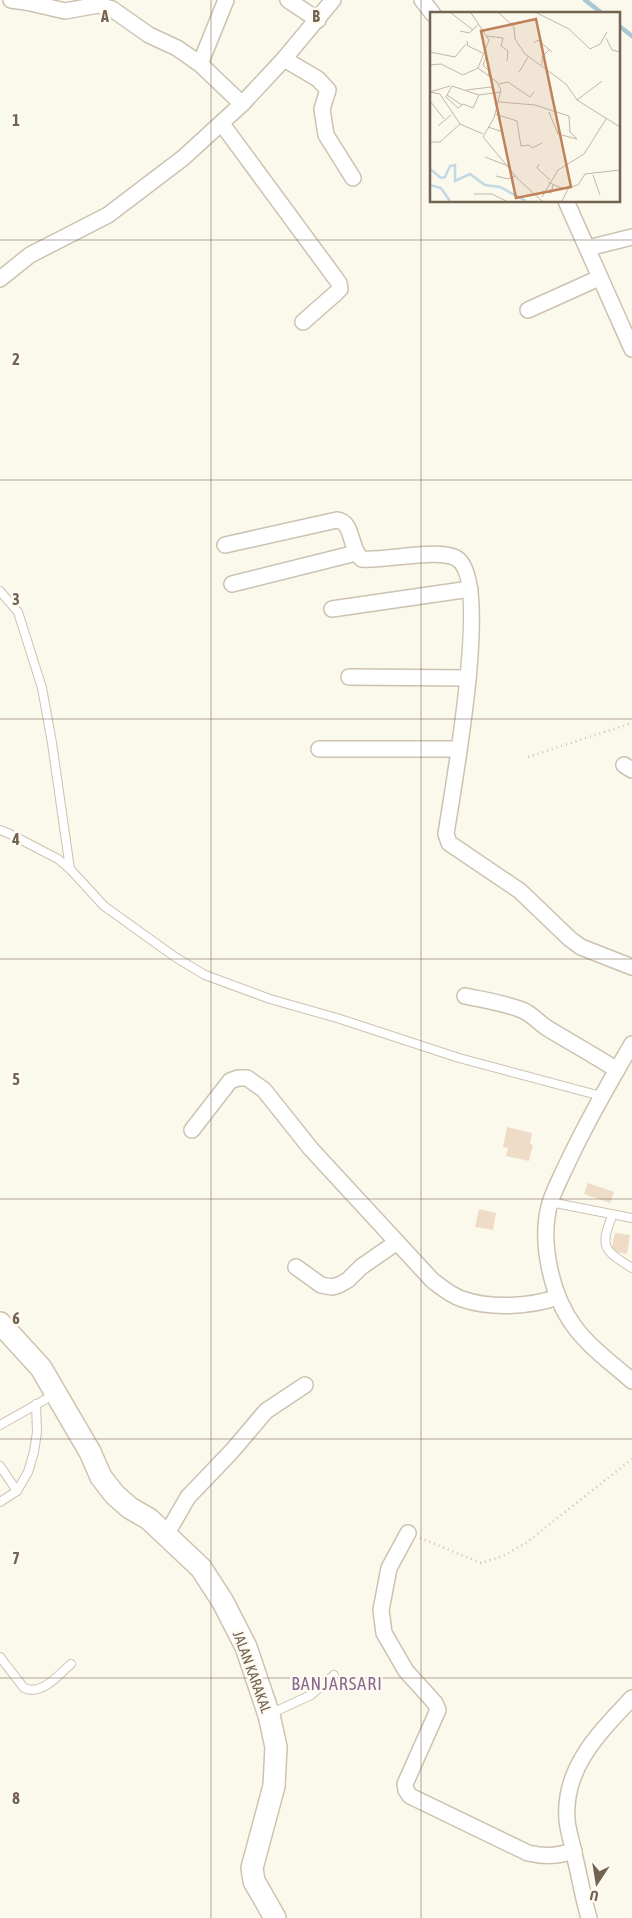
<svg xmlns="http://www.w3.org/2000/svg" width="632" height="1918" font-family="'Asap Condensed',sans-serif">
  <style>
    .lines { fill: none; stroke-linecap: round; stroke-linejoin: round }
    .stream { stroke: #a9c7d4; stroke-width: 4.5 }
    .building { fill: #eedcc6 }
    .service-casing { stroke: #cdc2b2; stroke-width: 10 }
    .minor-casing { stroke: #cdc2b2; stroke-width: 18 }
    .secondary-casing { stroke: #cfc3b0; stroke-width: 24 }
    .path { stroke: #d3c0a9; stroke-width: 2.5; stroke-dasharray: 1 4; stroke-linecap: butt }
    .service { stroke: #fff; stroke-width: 8 }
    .minor { stroke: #fff; stroke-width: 15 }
    .secondary { stroke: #fff; stroke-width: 21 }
    .grid { fill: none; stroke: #746350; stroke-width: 1; stroke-opacity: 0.55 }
    .labels { text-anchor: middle; stroke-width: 5; stroke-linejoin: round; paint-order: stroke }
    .street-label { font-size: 15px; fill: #746350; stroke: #fefbf2 }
    .quarter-label { font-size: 18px; letter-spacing: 1px; fill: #89698f; stroke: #fefbf2 }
    .inset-river { fill: none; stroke: #c2d9e3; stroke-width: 2.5 }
    .inset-road { fill: none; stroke: #c1b8a9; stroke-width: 1 }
    .view { fill: #bf825a; fill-opacity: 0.15; stroke: #bf825a; stroke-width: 2.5 }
    .inset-edge { fill: none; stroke: #746350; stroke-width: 2.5 }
    .grid-label { font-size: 16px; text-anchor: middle; font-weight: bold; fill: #746350; stroke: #fefbf2; stroke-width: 5; stroke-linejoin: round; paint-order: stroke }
  </style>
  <rect width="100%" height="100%" fill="#fbf8ec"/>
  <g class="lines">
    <g class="stream">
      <path d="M585 0 603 14"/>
      <path d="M618 25 632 36"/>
    </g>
  </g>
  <g class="building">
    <path d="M507 1127 532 1133 530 1144 533 1145 529 1161 506 1156 508 1148 503 1147Z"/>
    <path d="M588 1183 614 1192 610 1203 584 1194Z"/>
    <path d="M479 1209 496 1213 493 1230 475 1227Z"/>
    <path d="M615 1233 630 1235 627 1254 611 1251Z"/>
  </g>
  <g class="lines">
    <defs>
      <g id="service">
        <path d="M0 591 18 612 42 688 52 743 70 869"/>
        <path d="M0 830 10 834 58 859 70 869 104 906 175 957 205 975 270 999 337 1018 459 1058 601 1096"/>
        <path d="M550 1202 632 1218"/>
        <path d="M612 1216C600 1247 603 1250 632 1268"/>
        <path d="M0 1425 55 1394"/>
        <path d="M0 1466 17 1491"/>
        <path d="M0 1502 17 1491 28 1472 34 1452 37 1432 36 1404"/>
        <path d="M0 1657 24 1688C42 1696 58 1675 71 1664"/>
        <path d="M270 1714 311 1695 334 1675"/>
      </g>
      <g id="minor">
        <path d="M11 0 26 2 27 0"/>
        <path d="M288 0 318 20"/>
        <path d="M422 0 433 14"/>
        <path d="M26 2 65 11 98 5 112 9 149 35 177 48 200 64 242 104"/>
        <path d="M284 59 318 79 328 90 322 109 326 135 353 178"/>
        <path d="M200 64 226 0"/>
        <path d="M222 124 339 283 340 289 336 293 303 322"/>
        <path d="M566 201 632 349"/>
        <path d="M588 248 632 237"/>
        <path d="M0 279 30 255 108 215 183 158 242 104 284 59 333 0"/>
        <path d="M528 310 599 278"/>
        <path d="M225 545 337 520C354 522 349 549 362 559 385 561 439 548 456 558 493 578 452 792 446 834L449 843 520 891 570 939 581 947 632 967"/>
        <path d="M232 584 356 553"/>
        <path d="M332 609 470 589"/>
        <path d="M349 677 468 678"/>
        <path d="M319 749H458"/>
        <path d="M624 765 632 770"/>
        <path d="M465 996C484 1000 504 1003 522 1010 532 1014 538 1022 547 1028 570 1042 594 1055 617 1070"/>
        <path d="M632 1044C609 1083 586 1123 567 1164 561 1177 554 1190 550 1203 539 1240 551 1295 574 1326 589 1347 613 1364 632 1381"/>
        <path d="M192 1130 230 1081 238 1078H247L264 1090 311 1149 432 1280C441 1287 450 1295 462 1299 491 1309 529 1307 558 1297"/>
        <path d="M296 1267 321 1285 332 1287 339 1285 348 1280 361 1267 397 1242"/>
        <path d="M408 1533 389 1568 381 1610 384 1633 406 1671 435 1703 438 1710 405 1784 406 1790 410 1796 528 1853C545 1857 557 1856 574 1851"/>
        <path d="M166 1535 188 1497 232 1451 266 1411 305 1385"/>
        <path d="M589 1918C583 1898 580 1878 575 1858 573 1845 568 1832 567 1820 563 1768 599 1733 632 1698"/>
      </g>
      <path id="secondary" d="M0 1323 41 1368 90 1452 101 1477 115 1495 130 1508 149 1519 201 1568 223 1602 246 1647 269 1715 276 1747 274 1786 252 1868 254 1881 275 1918"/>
    </defs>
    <use href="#service" class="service-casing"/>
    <use href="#minor" class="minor-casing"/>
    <use href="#secondary" class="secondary-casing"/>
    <g class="path">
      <path d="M528 757 632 723"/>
      <path d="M420 1538 481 1563 503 1556 526 1543 632 1459"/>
    </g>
    <use href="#service" class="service"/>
    <use href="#minor" class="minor"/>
    <use href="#secondary" class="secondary"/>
  </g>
  <path class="grid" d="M211 0V1918M421 0V1918M0 240H632M0 480H632M0 719H632M0 959H632M0 1199H632M0 1439H632M0 1678H632"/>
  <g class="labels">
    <g class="street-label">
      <text transform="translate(252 1672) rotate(70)" y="5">JALAN KARAKAL</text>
    </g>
    <g class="quarter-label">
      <text x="337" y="1690">BANJARSARI</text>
    </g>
  </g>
  <g transform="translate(430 12)">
    <rect width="190" height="190" fill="#fbf8ec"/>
    <path class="inset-river" d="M0 157 11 166 15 165 20 154 25 153V169L40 162 55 173 70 175 96 189M0 173 11 176 20 189"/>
    <path class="inset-road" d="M21 1 43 18M41 1 59 28 48 56 67 70 71 78 64 106 53 125 88 167 112 189M69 1 84 15 85 27 95 42 136 72 147 88 190 115M107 1 139 17 160 37 170 32 177 20M30 19 39 21 49 12M57 24 73 26 71 34 78 39 77 49M176 26 182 38 190 40M37 29 38 34 53 41M104 31 108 28 122 40M0 40 25 45 36 32M56 45 53 53 59 59 58 64M0 53 11 52 33 63 48 56M112 53V45L119 38M89 60 98 45M69 72 78 70 100 85 104 80M36 78 61 75 65 80M0 80 10 82 30 112M0 80 20 74M17 83 32 93M49 83 43 96 33 92 28 96 16 85 22 74 49 83 71 80M147 88 172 69M0 89 14 107M69 90 105 93 139 104 140 120 147 127 128 122 119 100M65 102 87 109 91 134 99 133 102 136 112 131M8 114 21 103M58 115 73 120M0 130H10L30 112 53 122M55 145 78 154M109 152 107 156 120 168M163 163 170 183M66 164 78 167 85 164M118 170 131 176 139 175M113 179 121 181 123 173M44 182H62L76 189M112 185 128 158 154 142 176 107M132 189 139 175 148 173 155 162 190 158"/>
    <path class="view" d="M106 7 141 175 86 186 51 19Z"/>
    <rect width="190" height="190" class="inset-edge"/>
  </g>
  <g class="grid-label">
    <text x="105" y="22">A</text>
    <text x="316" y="22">B</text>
    <text x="16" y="126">1</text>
    <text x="16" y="365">2</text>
    <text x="16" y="605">3</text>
    <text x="16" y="845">4</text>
    <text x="16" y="1085">5</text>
    <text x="16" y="1324">6</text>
    <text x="16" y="1564">7</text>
    <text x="16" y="1804">8</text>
  </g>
  <g transform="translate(597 1883) rotate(192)" stroke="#fefbf2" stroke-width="4" paint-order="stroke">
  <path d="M0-4L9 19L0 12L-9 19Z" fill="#746350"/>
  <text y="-8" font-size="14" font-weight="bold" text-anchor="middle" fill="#746350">U</text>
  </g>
</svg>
